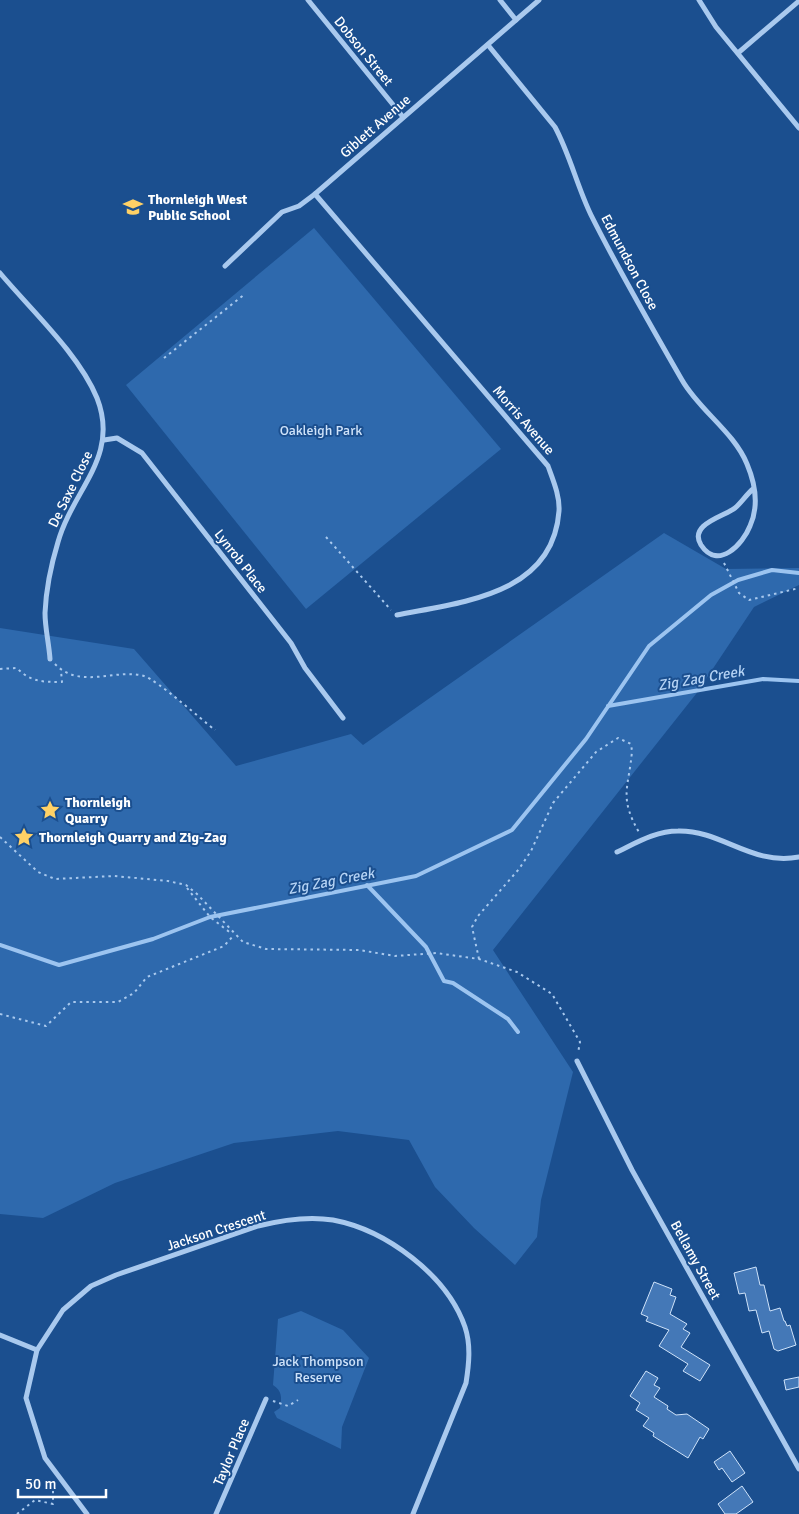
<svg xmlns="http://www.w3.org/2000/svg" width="799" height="1514" font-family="Signika,sans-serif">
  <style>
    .green { fill: #2e69ad }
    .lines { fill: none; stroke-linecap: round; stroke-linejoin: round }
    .stream { stroke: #9cc4f0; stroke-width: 4 }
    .building { fill: #4478b7; stroke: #cfe3fa }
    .path { stroke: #a9c9ee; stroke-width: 2; stroke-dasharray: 2.5 4; stroke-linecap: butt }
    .minor { stroke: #a9c9ee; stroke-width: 5 }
    .labels { text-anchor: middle; stroke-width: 4; stroke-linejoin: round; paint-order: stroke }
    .street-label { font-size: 14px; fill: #fff; stroke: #1b4f8f }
    .poi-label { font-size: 14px; font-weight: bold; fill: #fff; stroke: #1b4f8f; text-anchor: start }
    .park-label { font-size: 14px; fill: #cfe3fa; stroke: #1b4f8f }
    .water-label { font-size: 15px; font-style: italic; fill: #b5d3f5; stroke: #1b4f8f }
  </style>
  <rect width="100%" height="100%" fill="#1b4f8f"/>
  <g class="green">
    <path d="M314 228 501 449 306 609 126 385Z"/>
    <path d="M664 533 726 569 799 568V585L754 607 696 694 493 950 573 1072 541 1200 537 1237 515 1265 474 1228 435 1187 409 1140 338 1131 234 1143 115 1183 43 1218 0 1214V628L134 649 236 766 351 734 363 745Z"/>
    <path d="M301 1311 343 1330 369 1358 342 1427 341 1449 277 1418 274 1412 280 1408C282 1397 282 1391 273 1385L278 1319Z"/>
  </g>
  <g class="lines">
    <g class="stream">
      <path d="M608 706 763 679 799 681"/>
      <path d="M367 885 426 947 444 981 453 983 508 1019 518 1032"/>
      <path d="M0 945 59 965 153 939 210 917 416 876 512 830 586 739 649 646 711 595 738 580 772 570 799 573"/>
    </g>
  </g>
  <g class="building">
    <path d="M756 1267 760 1285H764L770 1311 780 1308 784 1321H785L787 1326 790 1325 796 1345 778 1351 774 1349 769 1331 762 1333 756 1310 749 1311 745 1293 739 1294 734 1273Z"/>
    <path d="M654 1282 672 1289 670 1295 676 1297 670 1314 687 1324 683 1329 690 1333 681 1347 710 1365 700 1381 683 1371 688 1364 659 1346 669 1330 646 1321 648 1317 641 1314Z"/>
    <path d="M646 1371 658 1378 654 1385 660 1388 654 1397 668 1406 667 1409 676 1415 687 1414 709 1429 703 1439 700 1437 688 1458 653 1436 654 1433 643 1426 649 1418 636 1410 640 1403 630 1396Z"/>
    <path d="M799 1377V1387L786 1390 784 1380Z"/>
    <path d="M730 1451 745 1473 732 1482 722 1468 719 1470 714 1462Z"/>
    <path d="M742 1486 753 1502 736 1514H725L718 1504Z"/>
  </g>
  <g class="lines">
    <g class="path">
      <path d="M164 358 245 294"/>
      <path d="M326 537 391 610"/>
      <path d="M724 563 739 593 749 600 799 588"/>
      <path d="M55 664C80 690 116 668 144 676 157 680 202 720 215 730"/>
      <path d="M0 669 17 668C30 682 43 682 62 682L61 671"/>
      <path d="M0 837 38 872 55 879 114 876 168 881 186 885 197 894 243 942 266 949 359 950 395 956 436 953 479 959 517 972 552 994 580 1042 578 1053"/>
      <path d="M187 888 210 917 232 934"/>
      <path d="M479 959 472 927 478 916 519 869 531 851 553 803 596 752 618 738 631 744 632 751C629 788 618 797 640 834"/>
      <path d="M0 1014 46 1026 71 1002H118L134 993 147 977 224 946 234 935"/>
      <path d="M273 1401 288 1406 298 1400"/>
      <path d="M17 1514 35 1500 53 1504V1486L56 1485"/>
    </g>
    <g class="minor">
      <path d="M308 0 403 117"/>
      <path d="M500 0 516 20"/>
      <path d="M699 0 716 27 799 128"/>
      <path d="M488 45 555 127C570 155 577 186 591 215 619 271 651 326 682 380 699 410 734 432 747 464 755 483 759 506 750 526 743 544 718 571 701 545 688 524 725 516 735 508 741 503 746 495 753 489"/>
      <path d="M738 53 799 1"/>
      <path d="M315 194 548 466C553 480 560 496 559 511 553 595 462 602 397 615"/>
      <path d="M225 266 282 212 299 206 315 194 539 0"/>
      <path d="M0 273C31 310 79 354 97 398 120 457 73 489 58 542 51 565 46 590 45 613 45 628 49 644 50 659"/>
      <path d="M104 440 117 438 142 453 291 643 305 668 343 718"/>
      <path d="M617 852C636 843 656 831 678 831 722 830 751 866 799 857"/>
      <path d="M577 1061 632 1170 799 1469"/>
      <path d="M0 1335 37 1350 26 1398 45 1458 87 1514"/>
      <path d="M37 1350 63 1310 91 1286 116 1275 258 1226C282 1220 308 1216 333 1220 386 1230 447 1275 465 1327 471 1345 469 1364 466 1383L413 1514"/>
      <path d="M216 1514 266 1399"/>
    </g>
  </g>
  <defs>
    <symbol id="school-bare" viewBox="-9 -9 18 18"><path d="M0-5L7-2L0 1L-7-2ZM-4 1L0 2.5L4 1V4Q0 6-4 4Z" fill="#ffd166" stroke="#1b4f8f" stroke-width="2.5" paint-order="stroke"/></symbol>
    <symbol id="sight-bare" viewBox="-9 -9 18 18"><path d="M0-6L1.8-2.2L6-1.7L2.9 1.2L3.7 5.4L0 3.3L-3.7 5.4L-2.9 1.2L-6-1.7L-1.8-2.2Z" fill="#ffd166" stroke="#1b4f8f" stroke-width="2.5" paint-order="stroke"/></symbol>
  </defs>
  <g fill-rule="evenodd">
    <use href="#school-bare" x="119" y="193" width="28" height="28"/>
    <use href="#sight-bare" x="36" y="796" width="28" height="28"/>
    <use href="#sight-bare" x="10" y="823" width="28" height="28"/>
  </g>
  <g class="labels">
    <g class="street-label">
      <text transform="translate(364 51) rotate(51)" y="5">Dobson Street</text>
      <text transform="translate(375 126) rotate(-41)" y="5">Giblett Avenue</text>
      <text transform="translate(630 262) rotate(62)" y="5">Edmundson Close</text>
      <text transform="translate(524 420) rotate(49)" y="5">Morris Avenue</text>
      <text transform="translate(70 489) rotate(-64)" y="5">De Saxe Close</text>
      <text transform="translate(241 561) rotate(52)" y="5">Lynrob Place</text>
      <text transform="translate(216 1230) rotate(-18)" y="5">Jackson Crescent</text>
      <text transform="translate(696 1260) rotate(61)" y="5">Bellamy Street</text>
      <text transform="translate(231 1452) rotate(-67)" y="5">Taylor Place</text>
    </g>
    <g class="poi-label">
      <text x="148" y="204">Thornleigh West<tspan x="148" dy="16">Public School</tspan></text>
      <text x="65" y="807">Thornleigh<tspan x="65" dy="16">Quarry</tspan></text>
      <text x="39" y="842">Thornleigh Quarry and Zig-Zag</text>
    </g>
    <g class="park-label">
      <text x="321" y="435">Oakleigh Park</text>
      <text x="318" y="1366">Jack Thompson<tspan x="318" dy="16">Reserve</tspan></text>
    </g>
    <g class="water-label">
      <text transform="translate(701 678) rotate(-10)" y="5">Zig Zag Creek</text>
      <text transform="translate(331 881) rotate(-11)" y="5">Zig Zag Creek</text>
    </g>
  </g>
  <path d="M18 1489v8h88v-8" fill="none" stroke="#ffffff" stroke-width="2.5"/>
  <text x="25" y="1489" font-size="15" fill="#ffffff" stroke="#1b4f8f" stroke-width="4" paint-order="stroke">50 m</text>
</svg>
